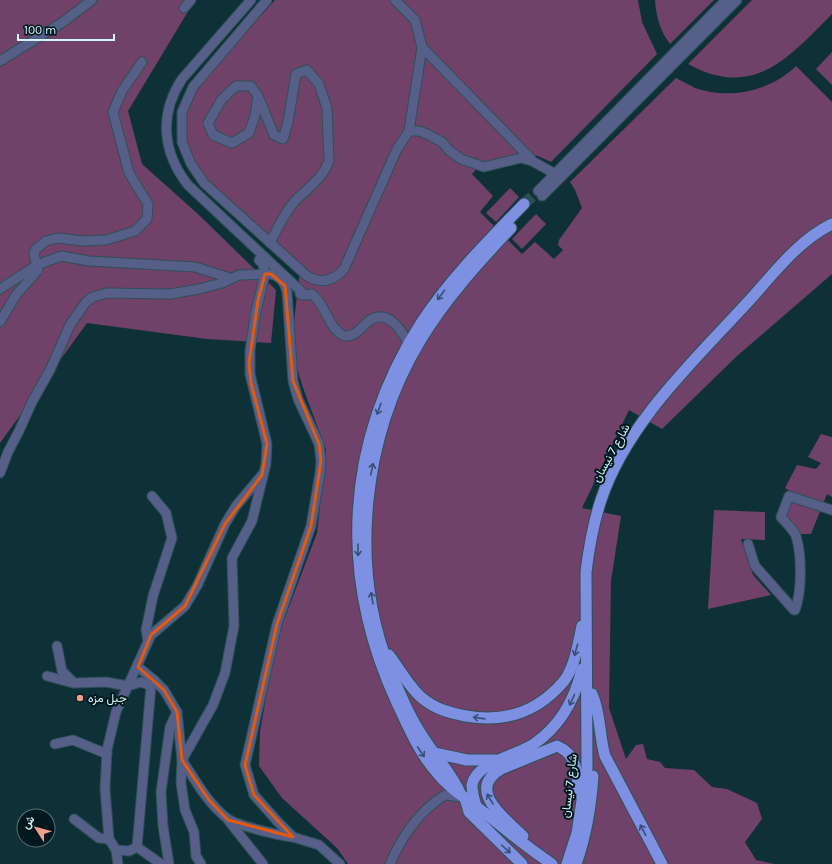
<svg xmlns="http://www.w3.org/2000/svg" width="832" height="864" font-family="Karla,Vazirmatn,sans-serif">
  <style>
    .green { fill: #704169 }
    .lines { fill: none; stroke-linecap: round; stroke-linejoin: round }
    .major-tunnel { stroke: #2c4e55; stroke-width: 11; stroke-dasharray: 11 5.5; stroke-linecap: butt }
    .minor-casing { stroke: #2e5057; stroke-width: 11 }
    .major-casing { stroke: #2e5057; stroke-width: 13 }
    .minor { stroke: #555f87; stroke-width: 9 }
    .major { stroke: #7d90e1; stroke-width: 11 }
    .oneway { stroke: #384e75 }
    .marked { fill: none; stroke: #e8590c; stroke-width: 3; stroke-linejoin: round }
    .poi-dot { fill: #f49d8b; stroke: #00181d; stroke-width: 1.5 }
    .labels { text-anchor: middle; stroke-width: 4; stroke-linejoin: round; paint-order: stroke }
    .street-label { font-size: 12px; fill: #d4f4fb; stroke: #00181d }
    .poi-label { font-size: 12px; fill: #d4f4fb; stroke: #00181d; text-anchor: start }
  </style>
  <rect width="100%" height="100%" fill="#0e3138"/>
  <g class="green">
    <path d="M0 0H195L128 111 142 164 199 215 276 290 271 343 207 339 87 323 0 443Z"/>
    <path d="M275 0H638L642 22 657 54 551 162 538 156 524 154 483 162 472 174 493 196 480 212 522 254 535 242 554 259 563 250 558 245 559 240 582 208 575 190 570 182 676 78C682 81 689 85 695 88 729 100 771 91 796 66L832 102V274L737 356 662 429 629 410 582 508 621 516 611 581 609 708 626 759 636 745 643 744 647 759 660 762 665 768 694 770 712 787 727 789 757 803 762 819 745 842 756 860 774 864H348L337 848 282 798 259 766 260 731 276 641 317 533 326 450 302 385 291 347 300 270 200 178 179 136 184 110 208 73Z"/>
    <path d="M655 0H714L670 44C660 31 656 16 655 0Z"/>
    <path d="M752 0H832V14C788 58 754 100 688 64Z"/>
    <path d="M832 52V85L816 69Z"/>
    <path d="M510 188 519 197 496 222 486 213Z"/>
    <path d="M536 214 546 224 522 249 512 239Z"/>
    <path d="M821 434 832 437V497L827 494 811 534H798L784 515 793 493 785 488 797 465 816 469 821 463 808 457Z"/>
    <path d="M714 510 765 512V540L741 539 753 575 771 595 708 609Z"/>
  </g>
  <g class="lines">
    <path class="major-tunnel" d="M524 204 538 191"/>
    <defs>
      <g id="minor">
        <path d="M251 0 182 79C159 114 162 152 188 185L305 295"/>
        <path d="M267 0 193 87 182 112V142L191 164 204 183 307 276C321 284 334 281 344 269L397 149 409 131H419L427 134 442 142 450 151 461 159 484 167 521 158 532 161 561 177"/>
        <path d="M395 0 415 20 422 47 409 131"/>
        <path d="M184 8 191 0"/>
        <path d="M422 47 531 159"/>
        <path d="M0 61 63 22 92 0"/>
        <path d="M236 86H251L258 96 255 116 249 133 232 143 213 135 208 123 222 99Z"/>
        <path d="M258 96 274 135 283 139 288 122 296 74 307 70 319 84 327 108 329 161C322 180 307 188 294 202 284 214 277 229 270 243"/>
        <path d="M538 191 726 0"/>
        <path d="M542 196 737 0"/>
        <path d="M259 260 263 264 265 274 256 311 250 350V374L267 444 266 464 252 521 232 558 234 626 225 673 213 705 182 760C195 780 208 804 228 819 236 825 280 836 293 837"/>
        <path d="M0 289 37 265 61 256 89 261 195 267 230 278"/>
        <path d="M300 294 305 295 312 294C326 305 328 328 344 336 358 337 361 325 372 319 389 310 403 332 409 345"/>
        <path d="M0 322 16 295 38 270 34 254 36 249 46 241 58 238 83 241 106 240 135 231 147 219 148 204 129 173 113 112 122 91 142 62"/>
        <path d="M0 473 8 452 19 431 32 402 50 370 70 325 86 302 93 297 107 293 170 294 199 289 222 283 239 275 271 274C280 276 285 283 287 292L293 381 298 399 319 444 321 461 320 473 311 526 277 624 245 765 254 795 277 821 293 837 319 845 340 864"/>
        <path d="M748 544 755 566 794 610"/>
        <path d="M795 610C802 591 802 556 796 536 794 530 785 522 781 517L789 496 832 510"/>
        <path d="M148 641 146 630 153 596 172 538 166 513 152 496"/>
        <path d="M57 646 62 671 74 683 106 682 128 686 141 682 151 686 137 847 129 851 116 850 109 839 105 789 107 750 116 712 151 635 185 606 197 586 225 524 236 506 262 475"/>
        <path d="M138 667 154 680 152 685"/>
        <path d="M47 676 73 683"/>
        <path d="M154 680 164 690 177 712 182 760 181 783 185 810 194 832 196 856 201 864"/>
        <path d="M55 744 73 740 107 754"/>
        <path d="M74 819 99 838 109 839"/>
        <path d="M228 820 263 864"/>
        <path d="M137 847 161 864"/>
        <path d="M116 850 118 864"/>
        <path d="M169 864 163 826 161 792 170 727 177 712"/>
        <path d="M390 864C402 836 419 811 445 795L462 797"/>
      </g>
      <g id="major">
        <path d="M524 204C487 242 450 279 421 323 345 443 338 575 397 703 409 728 419 753 438 774 449 788 463 796 477 807 502 826 526 847 552 864"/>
        <path d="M389 655C399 668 409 687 422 698 435 709 450 713 466 716 506 723 538 712 564 681 575 666 578 644 582 626"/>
        <path d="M592 694C601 713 599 736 605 756L662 864"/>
        <path d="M434 753 467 760H497"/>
        <path d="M460 793C452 774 438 760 427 743 411 721 400 694 390 670 348 565 363 436 420 341 445 299 478 263 511 228"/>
        <path d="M465 798 469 812 522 864"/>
        <path d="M476 806C474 799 472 793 472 785 475 763 518 755 534 744 560 726 575 699 582 669"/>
        <path d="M523 836C504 818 466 790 501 769L557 746C577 754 578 774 578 793"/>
        <path d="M567 864 577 833 587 768 586 572C589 547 593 524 601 500 626 424 693 362 746 304 772 276 797 241 832 224"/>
        <path d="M576 864C586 836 591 806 593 776"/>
      </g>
    </defs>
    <use href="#minor" class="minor-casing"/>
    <use href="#major" class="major-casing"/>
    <use href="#minor" class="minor"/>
    <use href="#major" class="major"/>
  </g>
  <defs><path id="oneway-shaft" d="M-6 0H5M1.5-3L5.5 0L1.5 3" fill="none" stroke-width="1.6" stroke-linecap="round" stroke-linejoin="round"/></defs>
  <g class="oneway">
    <use href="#oneway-shaft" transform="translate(441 295) rotate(127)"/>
    <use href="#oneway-shaft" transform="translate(379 409) rotate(109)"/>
    <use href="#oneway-shaft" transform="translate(372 469) rotate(-78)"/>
    <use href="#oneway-shaft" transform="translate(358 550) rotate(90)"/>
    <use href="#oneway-shaft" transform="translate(372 598) rotate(-99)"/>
    <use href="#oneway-shaft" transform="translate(576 650) rotate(105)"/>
    <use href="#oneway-shaft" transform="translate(572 700) rotate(115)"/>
    <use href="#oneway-shaft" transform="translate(479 718) rotate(-172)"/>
    <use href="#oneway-shaft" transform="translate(421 752) rotate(56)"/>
    <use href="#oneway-shaft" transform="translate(490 799) rotate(-121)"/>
    <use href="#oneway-shaft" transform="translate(643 830) rotate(-118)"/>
    <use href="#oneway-shaft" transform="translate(506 849) rotate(42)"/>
  </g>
  <path class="marked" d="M265 274H271L285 286 293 381 319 444 321 461 311 526 277 624 245 765 254 795 293 837 228 820 209 800 182 760 177 712 164 690 138 667 151 635 185 606 225 524 262 475 267 444 251 383 249 363 258 300Z"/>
  <circle class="poi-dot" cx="80" cy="698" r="4"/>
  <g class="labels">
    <g class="street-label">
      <text transform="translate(611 453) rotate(-61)" y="4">شارع 7 نيسان</text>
      <text transform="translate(569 786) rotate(-83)" y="4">شارع 7 نيسان</text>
    </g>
    <g class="poi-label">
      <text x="88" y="702">جبل مزه</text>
    </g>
  </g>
  <g transform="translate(36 828) rotate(306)"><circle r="19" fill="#00181d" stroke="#557076"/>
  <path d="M0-3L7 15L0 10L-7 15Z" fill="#f49d8b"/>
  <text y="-6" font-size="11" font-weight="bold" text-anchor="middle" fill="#d4f4fb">ش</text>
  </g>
  <path d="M18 34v6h96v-6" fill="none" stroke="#d4f4fb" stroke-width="2"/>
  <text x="24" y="34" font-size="12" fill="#d4f4fb" stroke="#00181d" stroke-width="3" paint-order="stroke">100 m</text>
</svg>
